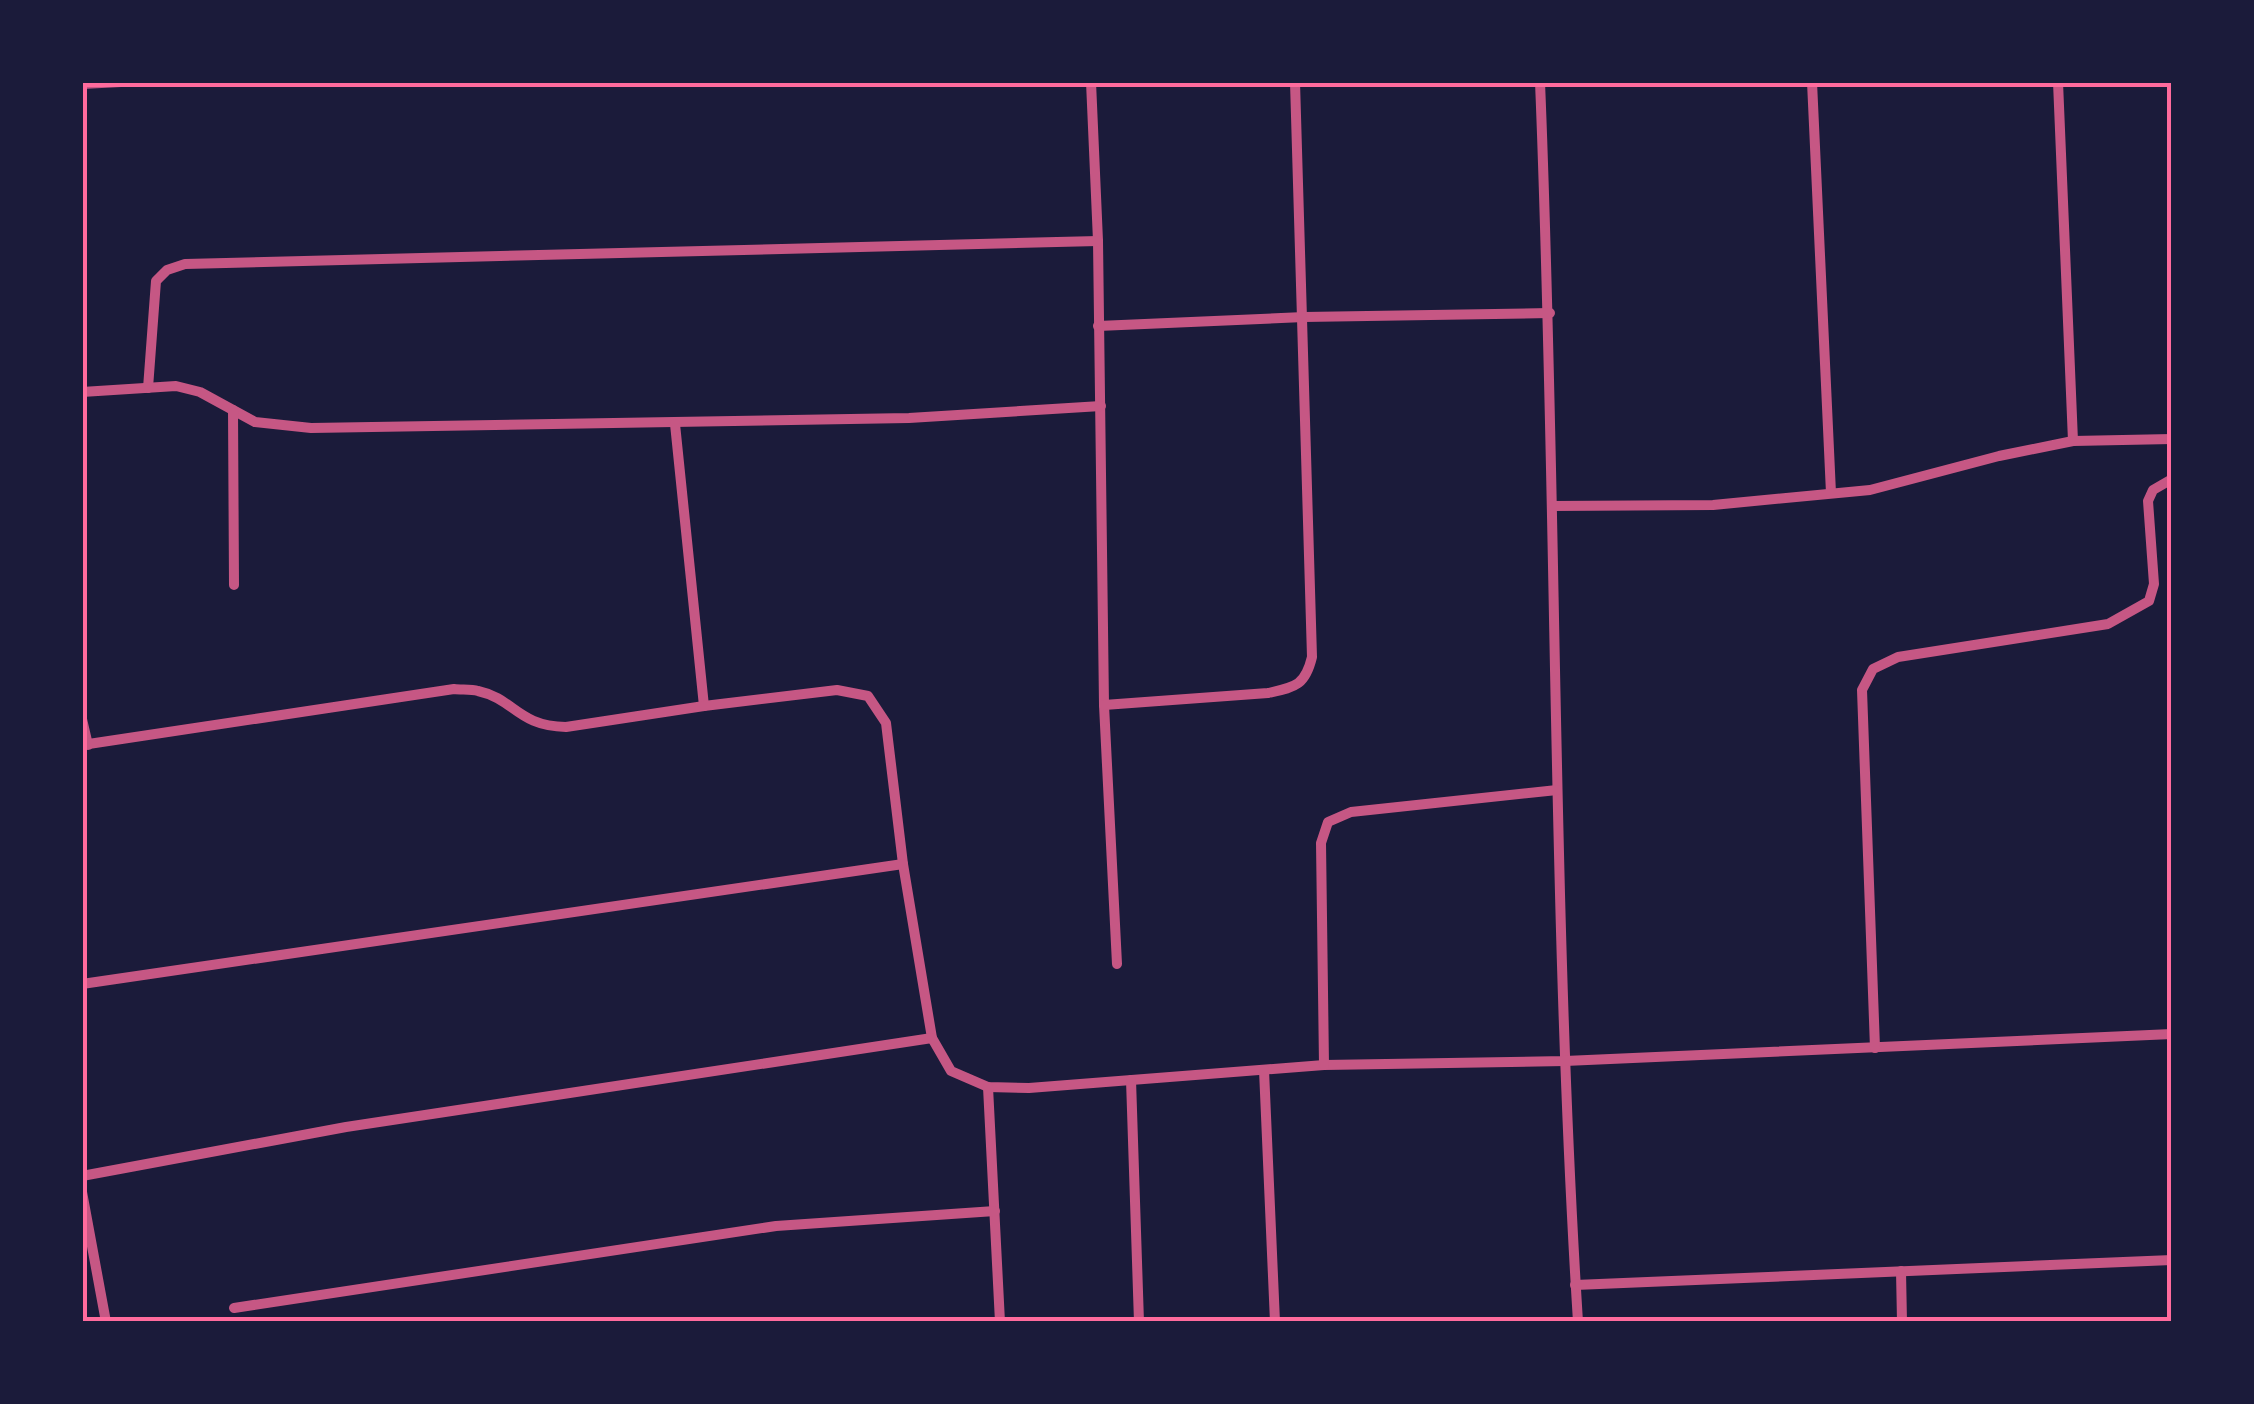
<svg xmlns="http://www.w3.org/2000/svg" width="2254" height="1404" font-family="'PT Sans Narrow',sans-serif">
  <style>
    .lines { fill: none; stroke-linecap: round; stroke-linejoin: round }
    .minor { stroke: #c65784; stroke-width: 10 }
    .neatline { fill: none; stroke: #ff6b9d; stroke-width: 4 }
  </style>
  <rect width="100%" height="100%" fill="#1b1b3a"/>
  <g class="lines">
    <g class="minor">
      <path d="M1091 82 1098 241 1104 705 1117 964"/>
      <path d="M1540 82C1557 495 1552 909 1578 1322"/>
      <path d="M1812 82 1831 493"/>
      <path d="M2058 82 2073 441"/>
      <path d="M82 84 121 82"/>
      <path d="M1098 326 1304 317 1550 313"/>
      <path d="M148 388 156 281 167 270 185 264 1098 241"/>
      <path d="M82 392 176 386 200 392 255 422 311 428 909 418 1101 406"/>
      <path d="M233 410 234 585"/>
      <path d="M675 424 704 706"/>
      <path d="M1552 506 1713 505 1870 490 1999 456 2073 441 2172 439"/>
      <path d="M1104 705 1268 693C1295 687 1305 686 1312 657L1295 82"/>
      <path d="M82 719 88 745"/>
      <path d="M82 745 454 689C461 690 471 689 478 691 515 699 517 726 566 727L704 706 837 690 868 696 886 723 903 864 932 1038 951 1071 988 1087 1029 1088 1324 1065 1565 1061 2172 1034"/>
      <path d="M82 984 903 864"/>
      <path d="M1875 1048 1862 690 1873 669 1898 657 2108 624 2149 601 2154 584 2148 501 2153 490 2172 479"/>
      <path d="M1324 1065 1321 843 1328 822 1351 812 1557 790"/>
      <path d="M1264 1070 1275 1322"/>
      <path d="M1131 1080 1139 1322"/>
      <path d="M988 1087 1000 1322"/>
      <path d="M82 1176 346 1127 932 1038"/>
      <path d="M82 1192 106 1322"/>
      <path d="M1901 1271 1902 1322"/>
      <path d="M1575 1285 2172 1260"/>
      <path d="M234 1308 776 1226 995 1211"/>
    </g>
  </g>
  <rect width="2254" height="1404" fill="none" stroke="#1b1b3a" stroke-width="170"/>
  <rect x="85" y="85" width="2084" height="1234" class="neatline"/>
</svg>
